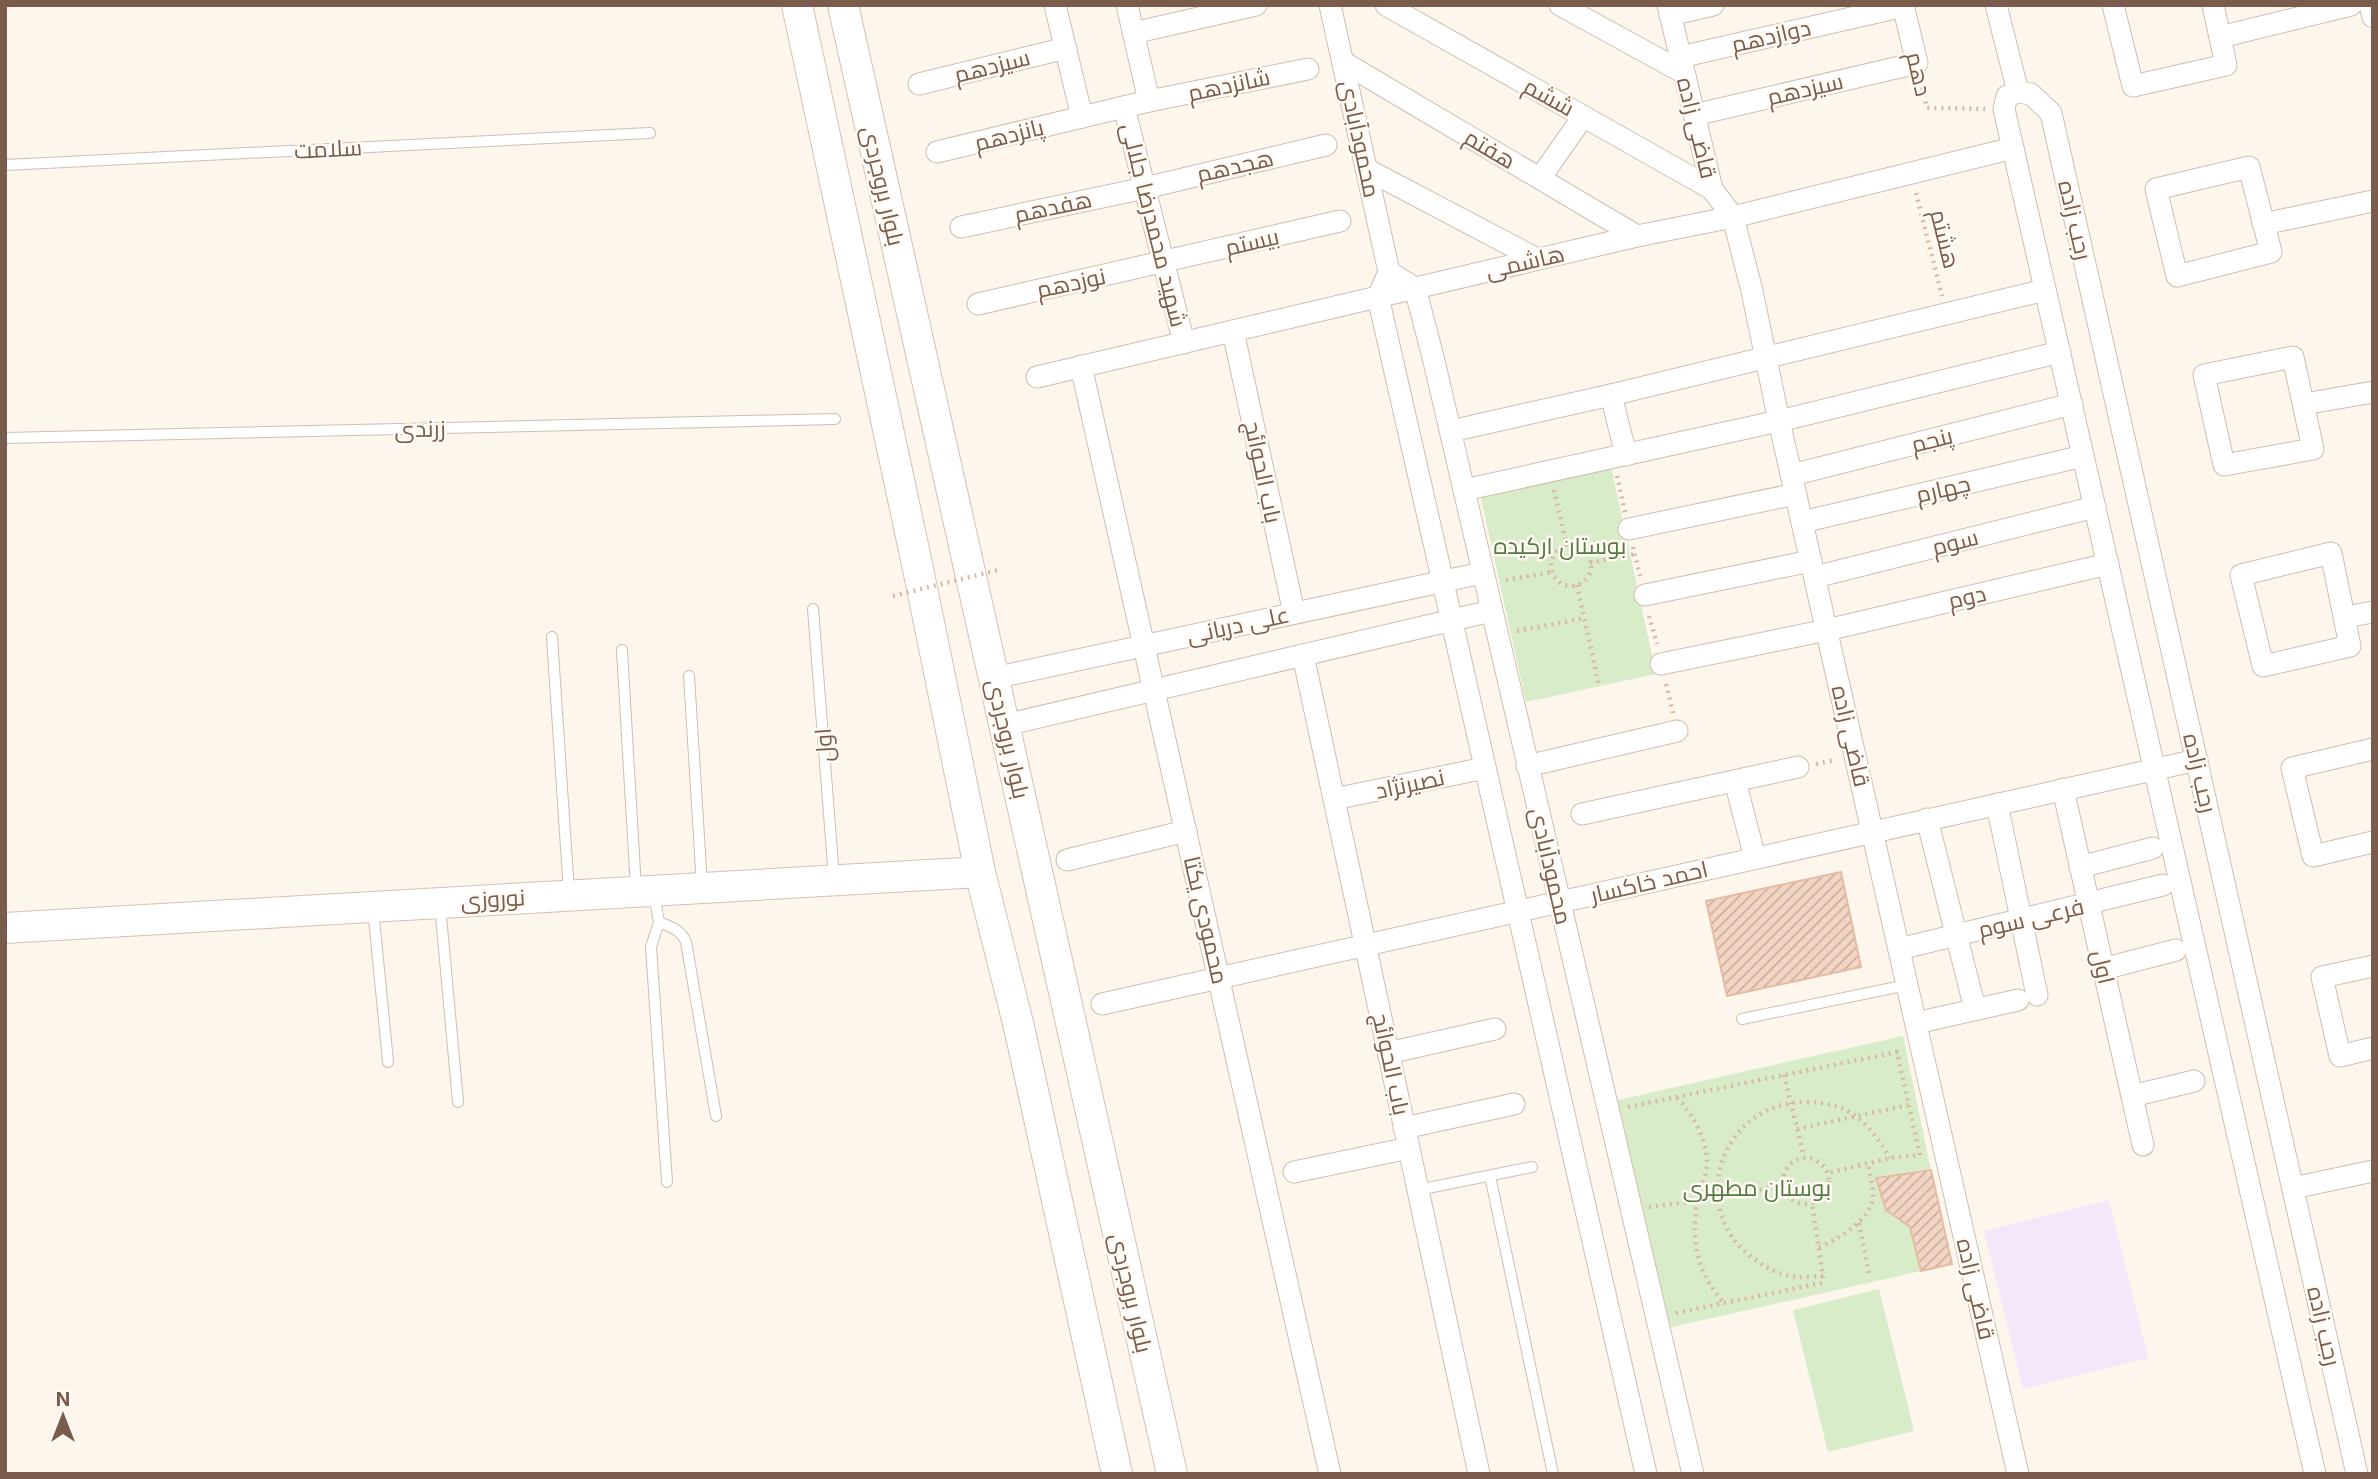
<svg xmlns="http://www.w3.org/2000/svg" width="2378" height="1479" font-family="Inter,Cairo,sans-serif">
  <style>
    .education { fill: #f3e8fa }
    .green { fill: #d8ecc9 }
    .building { fill: url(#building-hatch); stroke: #e6bba3; stroke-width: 2 }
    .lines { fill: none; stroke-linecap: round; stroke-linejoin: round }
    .service-casing { stroke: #d1beb0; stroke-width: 12 }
    .minor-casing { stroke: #d1beb0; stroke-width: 23 }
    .secondary-casing { stroke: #d6c0b0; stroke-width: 32 }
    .path { stroke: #d9b8a5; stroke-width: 4.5; stroke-dasharray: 2 5; stroke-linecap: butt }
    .service { stroke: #fff; stroke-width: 10 }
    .minor { stroke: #fff; stroke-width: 21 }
    .secondary { stroke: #fff; stroke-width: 30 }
    .path-bridge { stroke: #d9b8a5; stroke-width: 4.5; stroke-dasharray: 2 5; stroke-linecap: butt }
    .labels { text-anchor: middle; stroke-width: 5; stroke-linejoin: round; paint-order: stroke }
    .street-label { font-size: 23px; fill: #7a5c4d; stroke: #fffaf3 }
    .park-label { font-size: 23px; fill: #537a41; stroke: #fffaf3 }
  </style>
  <defs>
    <pattern id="building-hatch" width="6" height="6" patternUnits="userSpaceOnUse" patternTransform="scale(1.75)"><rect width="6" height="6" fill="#f3d5c3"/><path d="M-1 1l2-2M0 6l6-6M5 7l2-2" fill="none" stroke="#cab0a1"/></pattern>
  </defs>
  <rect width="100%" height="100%" fill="#fdf6ec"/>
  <path class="education" d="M2109 1200 2148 1358 2023 1389 1984 1231Z"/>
  <g class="green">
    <path d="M1611 466 1656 674 1526 702 1480 494Z"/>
    <path d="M1903 1036 1931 1170 1876 1179 1886 1210 1910 1227 1921 1271 1663 1329 1609 1102Z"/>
    <path d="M1879 1289 1914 1431 1828 1452 1793 1310Z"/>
  </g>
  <g class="building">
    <path d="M1841 872 1861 967 1727 996 1706 901Z"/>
    <path d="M1931 1170 1952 1264 1921 1271 1910 1227 1886 1210 1876 1178Z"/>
  </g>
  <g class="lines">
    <defs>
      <g id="service">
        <path d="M5 165 650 133"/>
        <path d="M5 438 835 419"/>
        <path d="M813 609 834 878"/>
        <path d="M552 637 569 893"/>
        <path d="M622 650 636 889"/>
        <path d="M689 676 702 886"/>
        <path d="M654 894 659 922 651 947 667 1182"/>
        <path d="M440 905 458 1102"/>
        <path d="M373 908 388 1062"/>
        <path d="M659 922C671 927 681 930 686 942L716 1116"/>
        <path d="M1742 1019 1907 985"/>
        <path d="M1490 1176 1553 1474"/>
        <path d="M1418 1190 1532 1167"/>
      </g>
      <g id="minor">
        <path d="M1055 5 1082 117 1149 101 1127 5"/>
        <path d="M1330 5 1389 272 1378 297 1646 1474"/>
        <path d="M1386 5 1712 189"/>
        <path d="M1560 5 1684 73"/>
        <path d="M1668 5 1712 189 1733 217 1752 291 1779 421 2018 1474"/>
        <path d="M1996 5 2018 92"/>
        <path d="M2113 5 2133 86 2226 65 2213 5"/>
        <path d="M2370 5 2373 17"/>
        <path d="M1670 15 1713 5"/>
        <path d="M1133 33 1256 5"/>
        <path d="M2220 37 2351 5"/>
        <path d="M1680 57 1904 6"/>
        <path d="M1343 62 1637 236"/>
        <path d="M919 84 1066 48"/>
        <path d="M1149 101 1308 69"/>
        <path d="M1124 107 1184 343"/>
        <path d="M1694 115 1917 63 1903 5"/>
        <path d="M937 152 1082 117"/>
        <path d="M2249 167 2271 252 2177 276 2156 189Z"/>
        <path d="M1366 169 1537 259"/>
        <path d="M1540 178 1583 117"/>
        <path d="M2263 224 2373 201"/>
        <path d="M961 227 1145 188 1326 145"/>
        <path d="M1389 272 1415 288 1434 361 1693 1474"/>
        <path d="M978 304 1340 221"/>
        <path d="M1233 331 1294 613"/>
        <path d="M2293 357 2313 449 2224 465 2204 375Z"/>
        <path d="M1081 366 1330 1474"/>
        <path d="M1037 377 1637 236 1733 217 2013 148"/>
        <path d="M1611 395 1626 455"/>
        <path d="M2304 404 2373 392"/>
        <path d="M1451 431 1611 395 2045 290"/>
        <path d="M1792 475 2072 404"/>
        <path d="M1464 490 1779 421 2060 352"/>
        <path d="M1802 522 2083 456"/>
        <path d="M1629 529 1796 494"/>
        <path d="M2331 553 2350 646 2263 666 2241 575Z"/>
        <path d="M1815 577 2095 507"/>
        <path d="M1645 595 1811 561"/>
        <path d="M2345 617 2373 612"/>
        <path d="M1303 655 1479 1474"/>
        <path d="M1661 664 1827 630 2108 564"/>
        <path d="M994 678 1482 573"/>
        <path d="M1005 725 1491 611"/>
        <path d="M2373 749 2292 768 2313 856 2373 842"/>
        <path d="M1527 766 1677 731"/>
        <path d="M1735 781 1755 858"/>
        <path d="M2063 789 2143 1145"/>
        <path d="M1334 799 1485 768"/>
        <path d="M1997 804 2037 995"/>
        <path d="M1582 814 1798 767"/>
        <path d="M1927 819 1975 1009"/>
        <path d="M1067 860 1186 831"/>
        <path d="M2080 867 2153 848"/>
        <path d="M1899 949 2163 885"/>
        <path d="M2373 966 2322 977 2340 1056 2373 1048"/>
        <path d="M2103 969 2176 950"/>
        <path d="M1102 1004 2197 760"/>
        <path d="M1916 1023 2018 1000"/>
        <path d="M1388 1053 1495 1029"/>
        <path d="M2132 1096 2194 1081"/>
        <path d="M1404 1128 1514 1104"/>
        <path d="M1294 1172 1409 1148"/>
        <path d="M2293 1188 2373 1171"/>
        <path d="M2315 1474 2004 109 2007 96 2018 92 2031 94 2051 113 2357 1474"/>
      </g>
      <g id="secondary">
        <path d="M797 5 917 564 980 872 1019 1027 1117 1474"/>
        <path d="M843 5 1172 1474"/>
        <path d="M5 928 980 872"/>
      </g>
    </defs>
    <use href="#service" class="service-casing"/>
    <use href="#minor" class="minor-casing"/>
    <use href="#secondary" class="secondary-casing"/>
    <g class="path">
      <path d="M1921 81 1927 108 1985 109"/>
      <path d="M1916 193 1942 296"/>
      <path d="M1617 476 1625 512"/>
      <path d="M1554 490 1567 547"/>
      <circle cx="1571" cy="566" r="20"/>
      <path d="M1633 547 1640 576"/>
      <path d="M1590 563 1635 554"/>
      <path d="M1506 580 1552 572"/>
      <path d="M1577 585 1599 686"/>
      <path d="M1649 616 1657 644"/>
      <path d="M1517 631 1585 618"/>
      <path d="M1666 684 1673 713"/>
      <path d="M1816 764 1835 760"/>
      <path d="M1784 1075 1804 1157"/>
      <path d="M1677 1098C1694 1115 1711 1146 1706 1171 1704 1182 1698 1192 1697 1202 1691 1243 1697 1273 1724 1303"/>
      <path d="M1628 1107 1897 1052 1920 1155 1890 1158 1828 1173"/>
      <path d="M1797 1129 1908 1105"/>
      <circle cx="1806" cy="1181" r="23"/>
      <path d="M1649 1207 1718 1198 1783 1185"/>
      <path d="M1859 1223 1869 1273"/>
      <path d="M1819 1247C1838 1240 1872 1219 1873 1196 1873 1186 1870 1174 1868 1163"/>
      <path d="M1823 1276C1815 1276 1805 1277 1797 1277 1783 1276 1768 1269 1757 1261 1684 1213 1719 1102 1806 1102 1850 1102 1869 1123 1890 1158"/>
      <path d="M1676 1313 1822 1283 1823 1276 1812 1203"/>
    </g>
    <use href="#service" class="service"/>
    <use href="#minor" class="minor"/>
    <use href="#secondary" class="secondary"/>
    <path class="path-bridge" d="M893 596 998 570"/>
  </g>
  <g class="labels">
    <g class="street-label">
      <text transform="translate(1771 36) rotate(-13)" y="8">دوازدهم</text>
      <text transform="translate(992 66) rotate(-14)" y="8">سیزدهم</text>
      <text transform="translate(1919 74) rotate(77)" y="8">دهم</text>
      <text transform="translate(1229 85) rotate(-12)" y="8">شانزدهم</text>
      <text transform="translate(1805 89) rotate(-13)" y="8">سیزدهم</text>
      <text transform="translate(1549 97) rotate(29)" y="8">ششم</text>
      <text transform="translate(1697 128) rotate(76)" y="8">قاضی زاده</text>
      <text transform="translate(1009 135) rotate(-14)" y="8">پانزدهم</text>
      <text transform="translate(1360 139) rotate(78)" y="8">محمودآبادی</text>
      <text transform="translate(328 149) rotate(-3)" y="8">سلامت</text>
      <text transform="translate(1490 149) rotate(31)" y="8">هفتم</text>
      <text transform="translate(1235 166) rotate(-13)" y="8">هجدهم</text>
      <text transform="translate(883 186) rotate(77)" y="8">بلوار بروجردی</text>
      <text transform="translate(1053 207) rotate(-12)" y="8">هفدهم</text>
      <text transform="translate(2075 220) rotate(77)" y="8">رجب زاده</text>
      <text transform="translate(1154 225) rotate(76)" y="8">شهید محمدرضا جلالی</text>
      <text transform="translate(1945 239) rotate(76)" y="8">هشتم</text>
      <text transform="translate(1252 242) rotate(-13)" y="8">بیستم</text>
      <text transform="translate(1525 262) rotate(-13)" y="8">هاشمی</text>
      <text transform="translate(1071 283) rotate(-12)" y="8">نوزدهم</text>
      <text transform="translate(420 429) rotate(-1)" y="8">زرندی</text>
      <text transform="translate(1932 440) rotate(-14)" y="8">پنجم</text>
      <text transform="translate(1263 472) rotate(78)" y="8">باب الحوائج</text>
      <text transform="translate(1943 489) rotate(-13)" y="8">چهارم</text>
      <text transform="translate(1955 542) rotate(-14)" y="8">سوم</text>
      <text transform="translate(1967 597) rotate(-13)" y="8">دوم</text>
      <text transform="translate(1238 625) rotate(-12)" y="8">علی دریانی</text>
      <text transform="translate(1851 736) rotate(77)" y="8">قاضی زاده</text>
      <text transform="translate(1008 739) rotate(77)" y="8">بلوار بروجردی</text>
      <text transform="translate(824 745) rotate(-94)" y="8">اول</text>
      <text transform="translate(2200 773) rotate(77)" y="8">رجب زاده</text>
      <text transform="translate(1410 784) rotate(-12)" y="8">نصیرنژاد</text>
      <text transform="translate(1551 866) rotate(77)" y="8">محمودآبادی</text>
      <text transform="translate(1649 882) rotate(-13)" y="8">احمد خاکسار</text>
      <text transform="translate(493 899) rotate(-3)" y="8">نوروزی</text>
      <text transform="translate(2031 918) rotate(-13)" y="8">فرعی سوم</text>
      <text transform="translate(1206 920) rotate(77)" y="8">محمودی یکتا</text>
      <text transform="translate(2103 967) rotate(77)" y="8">اول</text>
      <text transform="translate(1391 1064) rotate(78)" y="8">باب الحوائج</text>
      <text transform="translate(1976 1289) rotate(77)" y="8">قاضی زاده</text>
      <text transform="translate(1131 1293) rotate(77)" y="8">بلوار بروجردی</text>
      <text transform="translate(2324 1326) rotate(77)" y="8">رجب زاده</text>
    </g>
    <g class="park-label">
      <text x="1560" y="554">بوستان ارکیده</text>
      <text x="1757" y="1196">بوستان مطهری</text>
    </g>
  </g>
  <rect width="2378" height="1479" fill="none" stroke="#7a5c4d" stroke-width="14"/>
  <g transform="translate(63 1416)" stroke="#fffaf3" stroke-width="5" paint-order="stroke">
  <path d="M0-5L12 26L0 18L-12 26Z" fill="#7a5c4d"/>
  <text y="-10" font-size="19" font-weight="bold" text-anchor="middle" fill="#7a5c4d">N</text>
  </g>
</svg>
